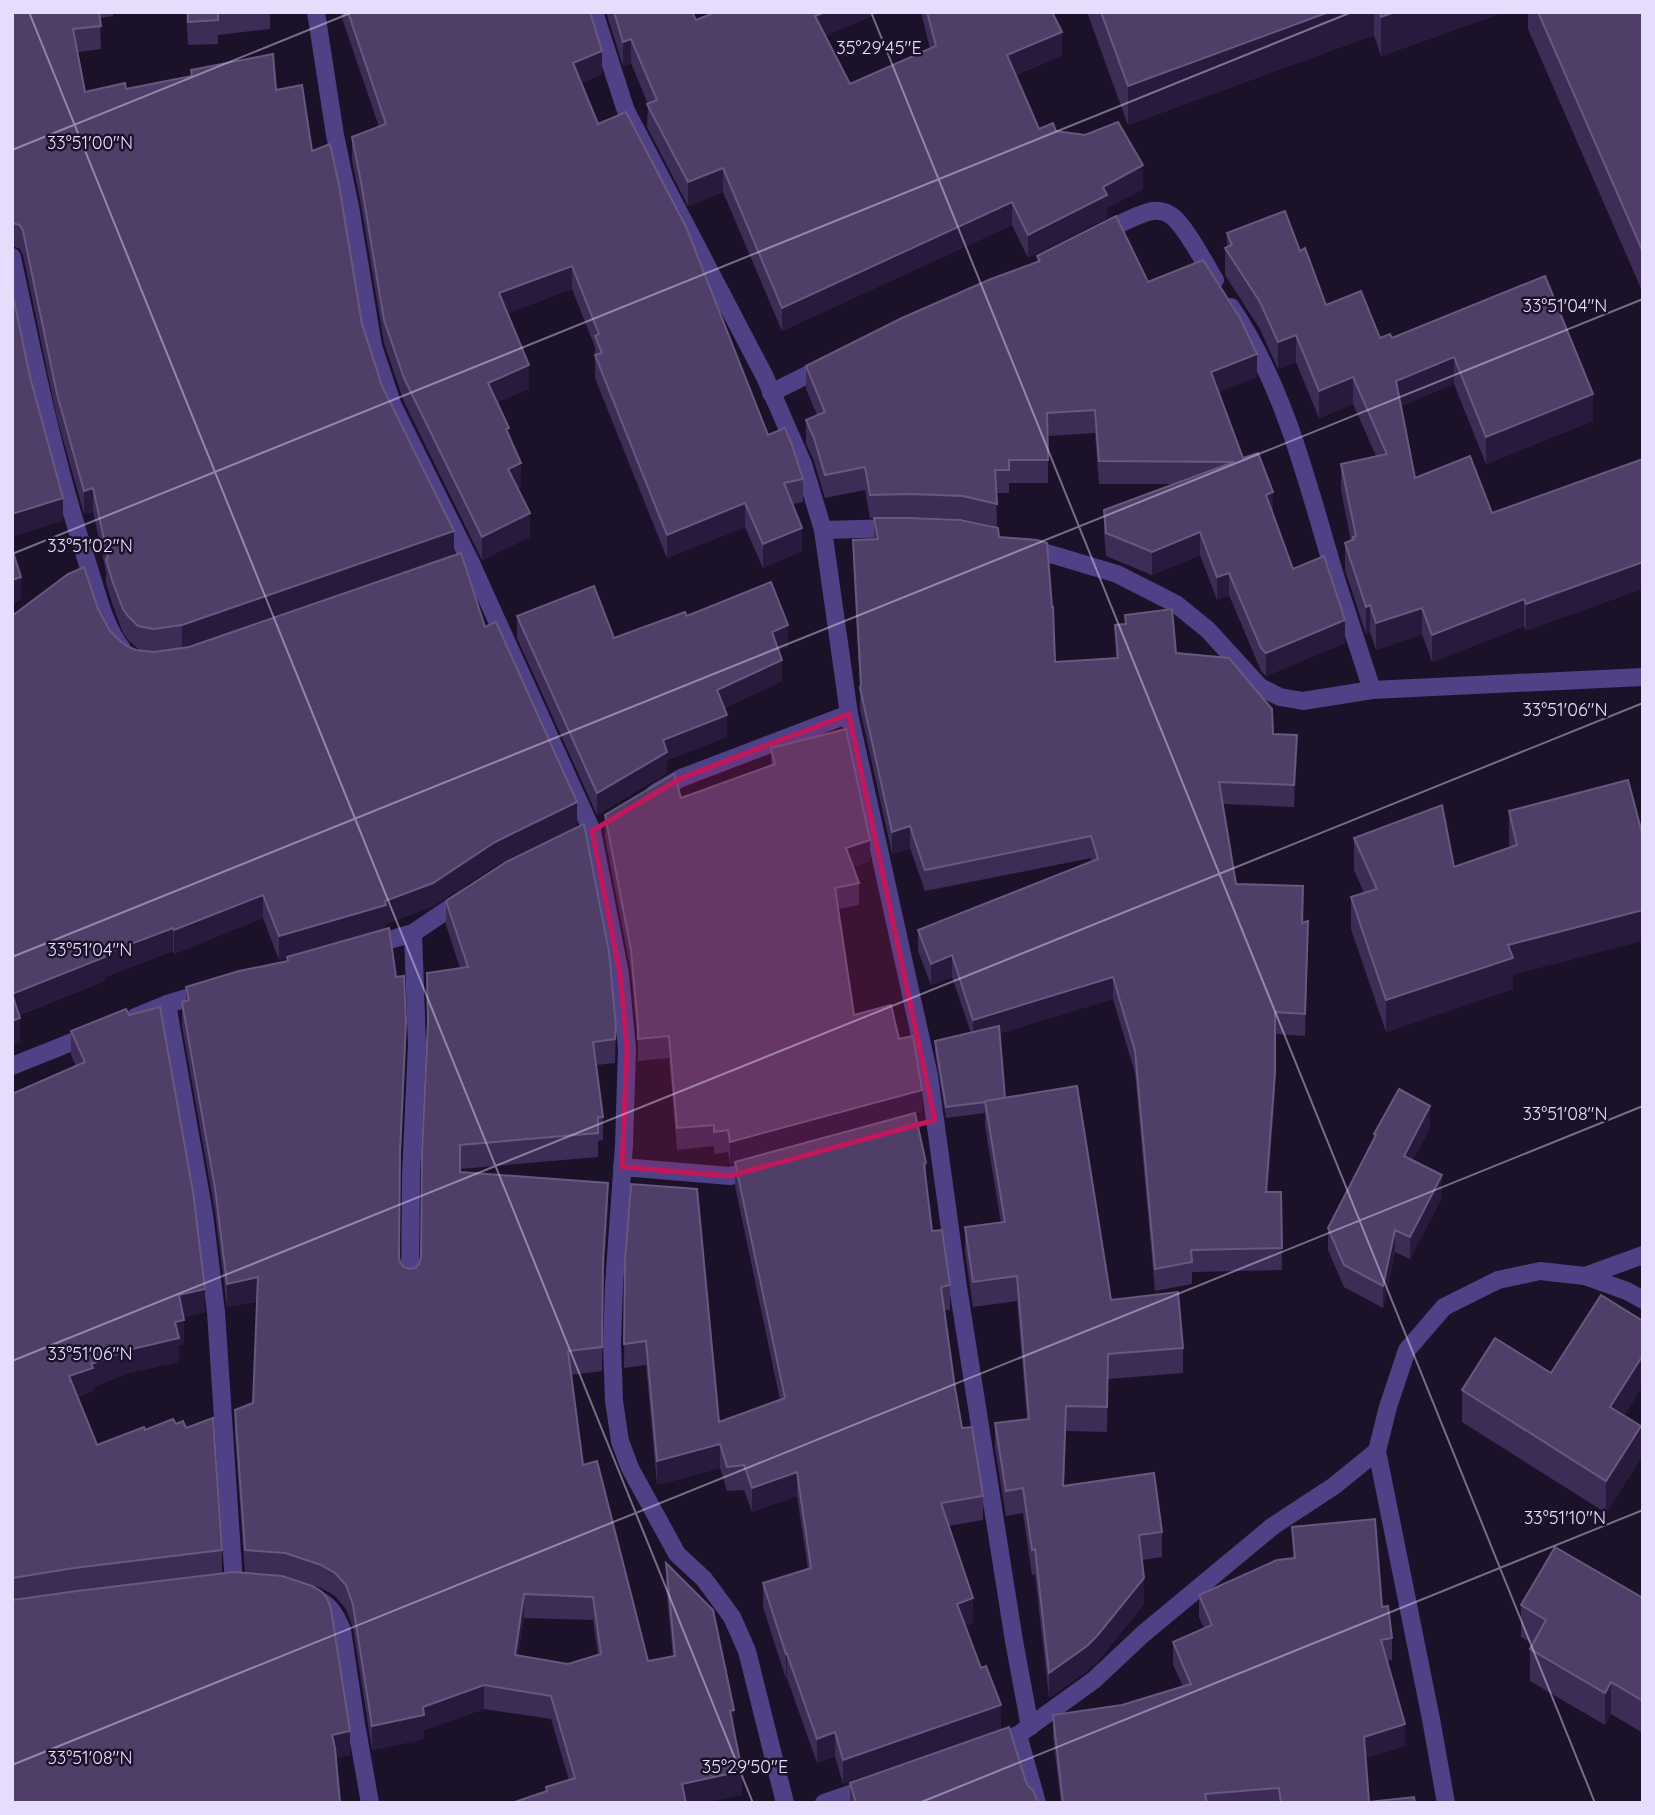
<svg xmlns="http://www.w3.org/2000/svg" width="1655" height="1815" font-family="Quicksand,sans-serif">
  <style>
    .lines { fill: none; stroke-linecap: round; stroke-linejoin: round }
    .minor { stroke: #504086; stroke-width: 18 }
    .wall { fill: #3d2c56; fill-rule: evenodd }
    .shaded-wall { fill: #281a3c }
    .building { fill: #4f3f68; stroke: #67587f; stroke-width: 2; fill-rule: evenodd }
    .marked { fill: #c2185b; fill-opacity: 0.2; stroke: #c2185b; stroke-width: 5; stroke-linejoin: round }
    .ticks { fill: none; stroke: #e6ddfd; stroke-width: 2; stroke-opacity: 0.45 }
    .ticks-label { font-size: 18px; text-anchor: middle; fill: #e6ddfd; stroke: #1b1229; stroke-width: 5; stroke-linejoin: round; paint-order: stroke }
  </style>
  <rect width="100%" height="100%" fill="#1b1229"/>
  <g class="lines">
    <g class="minor">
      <path d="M316 12 335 135 350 207 373 346 393 406 470 561 592 831 620 974 627 1049 624 1145 614 1285 612 1345 614 1401 620 1441 630 1468 677 1554 704 1579 732 1617 747 1651 785 1803"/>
      <path d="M594 12 626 111 765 377 803 464 823 530 849 714 929 1076 958 1287 1014 1641 1030 1727"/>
      <path d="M1101 233C1117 226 1134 215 1152 211 1158 210 1167 212 1172 216 1186 227 1205 264 1215 280"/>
      <path d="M12 257C34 361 55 464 88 565 97 593 104 626 122 649"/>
      <path d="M1231 307C1286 389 1308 486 1336 579 1348 616 1360 653 1372 690"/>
      <path d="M771 393 827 365"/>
      <path d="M823 530 896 528"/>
      <path d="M1027 547 1117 574 1176 604 1208 630 1260 687 1280 697 1303 701 1372 690 1643 677"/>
      <path d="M655 793 681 778 849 714"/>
      <path d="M369 946 413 933 465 898"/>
      <path d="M167 1004 204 1214 216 1312 234 1584"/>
      <path d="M135 1017 167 1004 208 992"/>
      <path d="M12 1066 92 1034"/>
      <path d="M622 1167 730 1176 756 1169"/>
      <path d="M1585 1276 1643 1255"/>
      <path d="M410 1281 411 1175 417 1045 413 933"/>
      <path d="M310 1596C328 1602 335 1613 342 1630L356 1724 370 1803"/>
      <path d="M1018 1735 1037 1803"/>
      <path d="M992 1745 1018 1735 1094 1680 1143 1634 1273 1526 1334 1486 1377 1451"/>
      <path d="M824 1803 873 1786"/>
      <path d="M1446 1803 1431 1719 1377 1451 1388 1407 1407 1350 1444 1307 1498 1280 1540 1271 1585 1276 1627 1291 1643 1300"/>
    </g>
  </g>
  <g class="wall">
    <path d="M12 12H113V16L100 18 101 49 78 52 85 92 126 89 276 90 312 151 362 324 382 386 485 627 577 826 495 866 433 906 386 924V929L279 960 263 918 174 954 173 951 105 977V981L19 1015 20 1042 12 1045V616L98 609 110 631 118 639 127 646 136 650 145 651 138 649 128 640 123 633 112 603 106 583V572L93 512 84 514 57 418 23 255 20 249 12 246Z"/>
    <path d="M186 12H270V29L218 35V44L188 45Z"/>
    <path d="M340 12H590L602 74 581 83 598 124 768 435 803 479V502L793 504 802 551 763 568 745 527 667 558 595 378V347L572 289 507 313 529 389 497 402 509 437 521 487 518 488 530 537 482 560 404 402 384 343 361 205 352 160V137L379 127Z"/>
    <path d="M606 12H692L696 20 716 12H881L825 36 850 84 930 49 921 12H1052L1062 55 1016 75 1039 129 1056 131 1143 189 1107 208V218L1028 258 1012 225 782 331 723 192 688 206 647 127 648 104 631 63 623 66Z"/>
    <path d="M1087 12H1505L1381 56 1374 35 1128 125Z"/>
    <path d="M1528 12H1643V293L1528 29Z"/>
    <path d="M1227 233 1300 251 1326 305 1380 338H1392L1545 276 1593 421 1486 464 1454 384 1401 406 1415 478 1492 513 1643 459 1526 631 1524 626 1432 662 1422 634 1376 650 1370 632 1366 634 1345 570V543L1351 541 1341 490V464L1376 456 1353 404 1319 418 1296 362 1278 369 1260 329 1225 275V248L1227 247Z"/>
    <path d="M1037 256 1148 282 1257 377 1218 392 1243 458 1273 515 1293 569 1345 643 1266 676 1261 671 1229 595 1217 600 1200 555 1152 575 1106 556 1104 533V510L1174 484H1099L1095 433 1048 436V483H1009V493H996L997 527 963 519 911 517 870 518 865 490 825 498 814 461 806 443V420L817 415 806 389V366L1037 262Z"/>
    <path d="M874 518 999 537 1055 662 1116 658 1115 625 1125 624V615L1176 653 1273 734 1297 757 1294 807 1222 804 1236 884 1302 923 1308 942 1305 1036 1275 1034V1095L1267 1192H1281L1282 1270 1192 1272V1284L1155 1291 1135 1073 1113 999 1000 1033 1005 1098 1111 1300 1183 1348V1373L1108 1379 1107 1432 1066 1431 1064 1486 1162 1532V1557L1142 1560 1144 1604 1097 1662 1087 1671 1049 1698 1035 1574 1032 1575 1023 1513 1006 1516 995 1448V1423L1027 1419 1017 1301 973 1307 965 1252V1227L1001 1223 985 1126V1113L946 1118 935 1052V1041L971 1033 952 977 931 985 918 951V930L1092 862 1091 858 925 891 910 848 892 854 860 709V687L853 562V540L874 539Z"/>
    <path d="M517 616 614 638 687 616 788 647 779 650 782 681 724 708 727 737 667 760V773L597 815 517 638Z"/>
    <path d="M771 748 870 861 853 867 859 883V905L838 909 854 1015 899 1039 922 1112 915 1114 926 1163V1179L932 1231 950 1285V1310H944L955 1388 962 1428 983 1496V1520L948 1526 973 1623 965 1625 843 1784 835 1756 817 1763 787 1678 786 1679 763 1607V1583L808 1569 797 1496 752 1512 744 1490 727 1491 720 1468 657 1485 646 1365 624 1368 625 1262 719 1422 780 1400 735 1186V1163L730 1164 728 1152 714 1154V1146L677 1150 669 1058 638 1061V1045L631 972 605 837V815L681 798 771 765Z"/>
    <path d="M1628 780 1513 975V989L1386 1032 1351 929V897L1364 893 1354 870V838L1454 867 1510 848 1509 843V811Z"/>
    <path d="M446 901 616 1026 615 1063 596 1065 603 1117V1140L598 1141V1157L460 1169V1172L608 1206 603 1285 602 1371 571 1375 583 1465 648 1661 673 1657 666 1587V1563L734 1733 742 1795 546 1792V1787L569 1780 551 1719 484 1709 424 1730V1739L372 1750 353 1628 346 1609 335 1596 321 1588 285 1577 350 1755 12 1803V1094L76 1066 71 1055V1031L205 1312 183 1317 184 1344 179 1345V1362L128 1373 93 1387V1391L77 1397 97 1445 145 1430 222 1550V1573H245L235 1434V1410L253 1403 257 1301 227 1307 215 1212 182 1026V1002L186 1001V987L287 961V957L406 1045 400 1174 399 1258 400 1262 404 1267 409 1269 415 1268 419 1264 421 1257 428 1032 427 973 460 968 446 925ZM524 1618 593 1620 598 1655 568 1664 518 1656Z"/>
    <path d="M1430 1128 1413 1160 1442 1197 1410 1259 1395 1252 1383 1308 1344 1287 1328 1250V1228L1374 1139V1134Z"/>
    <path d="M1551 1373 1624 1416 1641 1458 1606 1513 1462 1422V1390Z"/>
    <path d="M1292 1527 1382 1607 1392 1638V1660L1387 1661 1405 1746 1366 1758 1369 1802 1415 1803H1061L1053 1737V1715L1122 1705 1183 1686 1173 1665V1642L1204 1628 1199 1617V1595L1293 1559Z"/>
    <path d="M1643 1598V1733L1611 1714 1605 1725 1530 1681V1649L1533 1644 1521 1637V1605Z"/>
    <path d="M1026 1782 1038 1803H850V1783Z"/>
  </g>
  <g class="shaded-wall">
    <path d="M825 12H881L815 40V16Z"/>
    <path d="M1329 12H1374V35L1128 125V86Z"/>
    <path d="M1395 12H1505L1381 56V17Z"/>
    <path d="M1062 32V55L1007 78V55Z"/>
    <path d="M631 39V63L623 66V42Z"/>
    <path d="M602 51V74L573 86V63Z"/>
    <path d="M1143 165V189L1107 208V218L1028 258V235L1103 187Z"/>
    <path d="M723 168V192L688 206V182Z"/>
    <path d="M1012 202V225L782 331V308Z"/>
    <path d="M572 266V289L499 317V293Z"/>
    <path d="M1296 335V362L1278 369V342Z"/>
    <path d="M1257 354V377L1211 395V372Z"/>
    <path d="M1454 357V384L1396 408V381Z"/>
    <path d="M529 365V389L488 406V383Z"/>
    <path d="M1353 377V404L1319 418V391Z"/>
    <path d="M1593 394V421L1486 464V437Z"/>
    <path d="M521 463V487L508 492V469Z"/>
    <path d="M93 488V512L84 514V491Z"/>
    <path d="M1273 492V515L1266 495Z"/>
    <path d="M63 498V521L12 537V514Z"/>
    <path d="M745 503V527L667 558V535Z"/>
    <path d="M530 513V537L482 560V537Z"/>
    <path d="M802 528V551L763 568V544Z"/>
    <path d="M454 531V554L182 649V625Z"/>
    <path d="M1200 532V555L1152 575V552Z"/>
    <path d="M1643 562V589L1526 631V604Z"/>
    <path d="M1229 573V595L1217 600V577Z"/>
    <path d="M21 577V600L12 604V580Z"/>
    <path d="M1524 599V626L1432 662V635Z"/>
    <path d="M1370 605V632L1366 634V607Z"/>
    <path d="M1422 608V634L1376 650V623Z"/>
    <path d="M1345 620V643L1266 676V653Z"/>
    <path d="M788 625V647L772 653V632Z"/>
    <path d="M782 660V681L717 711V690Z"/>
    <path d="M727 715V737L667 760V773L597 815V793L663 740Z"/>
    <path d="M1297 735V757L1294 807V785Z"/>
    <path d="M577 802V826L495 866 433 906 386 924V929L279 960V936L385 901 495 842Z"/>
    <path d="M910 826V848L892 854V832Z"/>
    <path d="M870 840V861L846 869V848Z"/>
    <path d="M263 895V918L174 954V930Z"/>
    <path d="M1643 910V941L1513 975V989L1386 1032V1000L1508 945Z"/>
    <path d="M1308 921V942L1305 1036V1014Z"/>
    <path d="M173 928V951L105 977V981L12 1017V994L104 954Z"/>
    <path d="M952 955V977L931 985V964Z"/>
    <path d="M1113 977V999L973 1042V1020Z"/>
    <path d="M1275 1012V1095L1266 1214V1192Z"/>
    <path d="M20 1018V1042L12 1045V1021Z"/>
    <path d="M406 1021V1045L400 1174V1151Z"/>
    <path d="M922 1090V1112L730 1164V1142Z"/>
    <path d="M1430 1106V1128L1404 1177V1156Z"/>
    <path d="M1442 1175V1197L1410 1259V1237Z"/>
    <path d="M608 1183V1206L603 1285 602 1371 603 1261Z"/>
    <path d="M1395 1230V1252L1383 1308V1286Z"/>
    <path d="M258 1277V1300L227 1307V1284Z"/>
    <path d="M205 1289V1312L179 1318V1295Z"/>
    <path d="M184 1320V1344L179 1345V1362L128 1373 93 1387V1391L69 1399V1376L175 1322Z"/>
    <path d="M1108 1354V1379L1107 1432V1407Z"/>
    <path d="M1643 1355V1386L1610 1439V1407Z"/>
    <path d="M1066 1406V1431L1063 1511V1486Z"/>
    <path d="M1641 1426V1458L1606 1513V1481Z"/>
    <path d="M720 1444V1468L657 1485V1461Z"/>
    <path d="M797 1472V1496L752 1512V1488Z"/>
    <path d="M1144 1578V1604L1097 1662 1087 1671 1049 1698V1673Z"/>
    <path d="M524 1594V1618L515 1679V1655Z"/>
    <path d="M973 1598V1623L957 1628V1604Z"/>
    <path d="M786 1654H787V1678L786 1679Z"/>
    <path d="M1611 1682V1714L1605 1725V1693Z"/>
    <path d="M484 1685V1709L424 1730V1739L372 1750V1726L423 1707Z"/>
    <path d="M1001 1705V1729L843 1784V1760Z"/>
    <path d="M734 1710V1733L730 1711Z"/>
    <path d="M1405 1724V1746L1364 1759V1737Z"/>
    <path d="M350 1731V1755L332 1759V1735Z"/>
    <path d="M835 1732V1756L817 1763V1739Z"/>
    <path d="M742 1771V1795L705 1803H682V1784Z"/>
  </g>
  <g class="building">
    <path d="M12 12H99L101 26 73 29 85 92 125 83 126 89 192 76 191 70 273 54 276 90 302 85 312 151 330 144 339 185 362 324 382 386 454 531 182 625 154 629 138 626 128 616 123 609 112 580 106 559 108 558 93 488 84 491 57 394 23 231 20 225 12 223Z"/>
    <path d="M188 12H218V20L188 22Z"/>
    <path d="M348 12H590L602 51 573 63 598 124 626 112 686 227 768 435 785 428 792 445 803 479 784 483 802 528 763 544 745 503 667 535 595 355 602 353 595 336 599 334 572 266 499 293 529 365 488 383 509 428 506 429 521 463 508 469 530 513 482 537 404 378 384 320 361 182 352 137 386 124Z"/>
    <path d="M614 12H692L696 20 716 12H825L815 16 850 84 936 46 927 12H1052L1062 32 1007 55 1039 129 1053 123 1056 131 1085 135 1118 122 1143 165 1103 187 1107 195 1028 235 1012 202 782 308 723 168 688 182 647 104 657 100 631 39 623 42Z"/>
    <path d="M1101 12H1329L1128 86Z"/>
    <path d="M1380 12H1395L1381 17Z"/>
    <path d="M1538 12H1643V252Z"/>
    <path d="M1285 211 1300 251 1305 248 1326 305 1361 291 1380 338 1390 334 1392 338 1545 276 1593 394 1486 437 1454 357 1396 381 1415 478 1470 456 1492 513 1643 459V562L1526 604 1524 599 1432 635 1422 608 1376 623 1370 605 1366 607 1345 543 1354 539 1353 537 1356 536 1341 464 1387 454 1353 377 1319 391 1296 335 1278 342 1260 302 1225 248 1232 245 1227 233Z"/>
    <path d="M1116 216 1148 282 1203 260 1240 318 1257 354 1211 372 1243 458 1258 453 1273 492 1266 495 1293 569 1324 556 1345 620 1266 653 1261 648 1229 573 1217 577 1200 532 1152 552 1106 533 1104 510 1234 462 1099 461 1095 410 1047 413 1048 460H1009V470H995L997 504 963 496 911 494 870 495 865 467 825 475 814 438 806 420 825 412 806 366 902 318 991 279 1040 261 1037 256Z"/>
    <path d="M12 291 30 377 63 498 12 514Z"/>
    <path d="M874 518H911L961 520 998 528 999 537 1037 540 1047 543 1052 607H1053L1055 662 1118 658 1115 625 1126 624 1125 615 1172 609 1176 653 1229 658 1272 709 1273 734 1297 735 1294 785 1219 782 1236 884 1303 886 1302 923 1308 921 1305 1014 1275 1012V1073L1266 1192H1281L1282 1248 1191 1250 1192 1262 1155 1269 1135 1051 1113 977 973 1020 952 955 931 964 918 930 1098 859 1091 836 925 870 910 826 892 832 860 688 861 684 853 540 878 539Z"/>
    <path d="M12 549 21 577 12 580Z"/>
    <path d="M461 553 485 627 496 622 577 802 495 842 433 883 385 901 386 905 279 936 263 895 174 930 173 928 104 954 105 957 12 994V616L68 574 84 567 98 609 110 631 118 639 127 646 136 650 154 652 189 647Z"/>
    <path d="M771 582 788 625 772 632 782 660 717 690 727 715 663 740 667 752 597 793 517 616 594 586 614 638 685 612 687 616Z"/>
    <path d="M846 729 870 840 846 848 859 883 835 888 854 1015 891 1005 899 1039 913 1036 922 1090 730 1142 728 1130 714 1132V1125L677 1128 669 1036 638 1039V1026L631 950 605 815 674 774 681 798 775 764 771 748Z"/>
    <path d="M1628 780 1643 837V910L1508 945 1513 958 1386 1000 1351 897 1377 889 1354 838 1442 805 1454 867 1517 845 1509 811Z"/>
    <path d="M584 824 609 952 616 1026 615 1039 593 1042 603 1117H598V1133L460 1145V1172L608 1183 603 1261 602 1347 568 1351 583 1465 597 1461 648 1661 675 1656 666 1563 713 1610 734 1710 730 1711 742 1771 682 1784 686 1803H512L547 1791 546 1787 575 1778 551 1696 484 1685 423 1707 424 1715 372 1726 353 1605 346 1585 335 1573 321 1565 285 1553 245 1550 235 1410 253 1403 258 1277 227 1284 215 1188 182 1002 189 1000 186 987 239 971 288 961 287 957 389 928 396 977 404 976 406 1021 400 1151 399 1257 400 1262 404 1267 409 1269 415 1268 419 1264 421 1257 422 1152 428 1022 427 973 468 967 446 901 506 862ZM524 1594 593 1597 601 1654 568 1664 515 1655Z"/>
    <path d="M12 994 20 1018 12 1021Z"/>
    <path d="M160 1007 193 1192 205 1289 179 1295 184 1320 175 1322 179 1338 128 1350 91 1364 93 1368 69 1376 97 1445 144 1427 145 1430 173 1419 176 1424 183 1421 186 1428 213 1418 222 1550 74 1568 12 1578V1094L85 1062 71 1031 126 1009 129 1015Z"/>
    <path d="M999 1026 1005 1098 985 1101V1102L946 1107 935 1041Z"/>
    <path d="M1077 1086 1111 1300 1178 1292 1183 1348 1108 1354 1107 1407 1066 1406 1063 1486 1154 1473 1162 1532 1139 1535 1144 1578 1097 1636 1087 1646 1049 1673 1035 1549 1032 1550 1023 1488 1006 1491 995 1423 1029 1419 1017 1276 973 1282 965 1227 1005 1222 985 1101Z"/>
    <path d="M1399 1089 1430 1106 1404 1156 1442 1175 1410 1237 1395 1230 1383 1286 1344 1265 1328 1228 1376 1135 1374 1134Z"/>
    <path d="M915 1113 926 1163 924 1164 932 1231 942 1230 950 1285 941 1287 955 1388 962 1428 972 1427 983 1496 941 1503 973 1598 957 1604 981 1668 986 1666 1001 1705 843 1760 835 1732 817 1739 787 1654H786L763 1583 811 1568 797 1472 752 1488 744 1465 727 1467 720 1444 657 1461 646 1341 624 1344 625 1262 631 1184 697 1189 719 1422 785 1398 735 1162Z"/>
    <path d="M1601 1295 1643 1321V1355L1610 1407 1641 1426 1606 1481 1462 1390 1495 1338 1551 1373Z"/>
    <path d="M1375 1519 1382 1607 1388 1606 1392 1638 1381 1640 1405 1724 1364 1737 1369 1802 1414 1797 1415 1803H1281L1279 1788 1205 1794 1207 1803H1063L1053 1715 1122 1705 1191 1684 1173 1642 1212 1625 1199 1595 1277 1560 1295 1558 1292 1527Z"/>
    <path d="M1555 1547 1643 1598V1701L1611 1682 1605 1693 1530 1649 1546 1620 1521 1605Z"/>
    <path d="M234 1572 282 1576 312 1586 321 1591 327 1598 331 1609 350 1731 332 1735 335 1748 340 1803H12V1600L77 1591Z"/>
    <path d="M1009 1727 1026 1782 1029 1787 1033 1790 1038 1803H856L850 1783Z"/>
  </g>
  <path class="marked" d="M849 714 935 1120 730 1176 622 1167 627 1049 620 974 592 831 681 778Z"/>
  <path class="ticks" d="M29 12 753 1803M871 12 1595 1803M12 150 353 12M12 554 1352 12M12 957 1643 299M12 1361 1643 703M12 1765 1643 1106M919 1803 1643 1510"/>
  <g class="ticks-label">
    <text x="879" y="54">35°29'45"E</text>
    <text x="90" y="149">33°51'00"N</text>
    <text x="1565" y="312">33°51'04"N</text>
    <text x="90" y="552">33°51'02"N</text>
    <text x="1565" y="716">33°51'06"N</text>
    <text x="90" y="956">33°51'04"N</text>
    <text x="1565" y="1120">33°51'08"N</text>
    <text x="90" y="1360">33°51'06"N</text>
    <text x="1565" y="1524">33°51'10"N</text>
    <text x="90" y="1764">33°51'08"N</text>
    <text x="745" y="1773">35°29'50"E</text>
  </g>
  <rect width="1655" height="1815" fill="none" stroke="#e6ddfd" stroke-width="28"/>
</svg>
